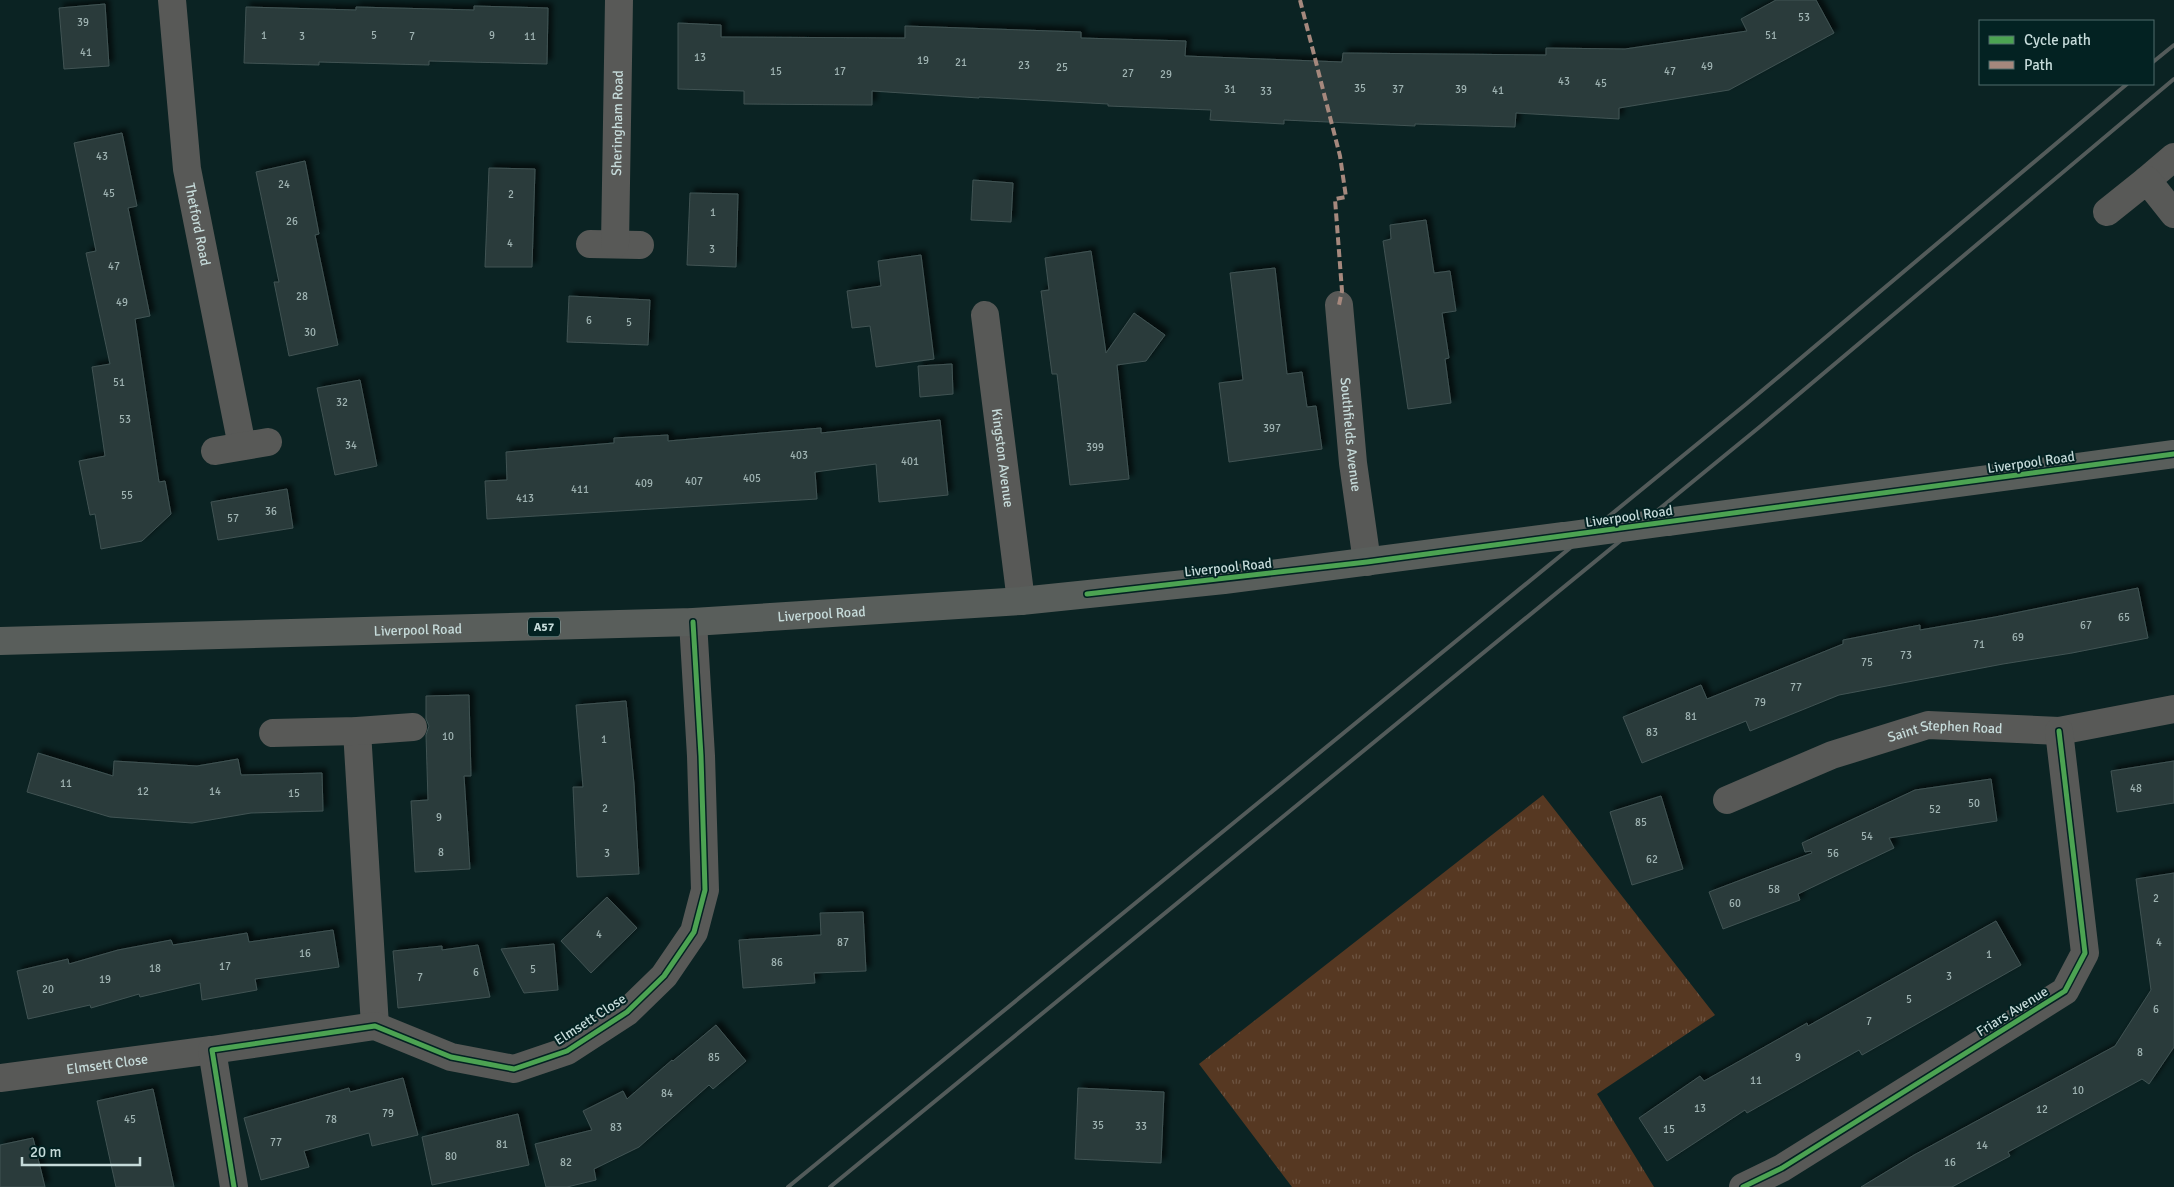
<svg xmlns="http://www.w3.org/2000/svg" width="2174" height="1187" font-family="Signika,sans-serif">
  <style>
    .grass { fill: url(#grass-tufts) }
    .building { fill: #293b3b; stroke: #415353; filter: url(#shadow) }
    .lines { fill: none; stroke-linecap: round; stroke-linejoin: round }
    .street { stroke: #585957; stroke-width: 28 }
    .highway { stroke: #595e5b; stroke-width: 28 }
    .rail { stroke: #535b5a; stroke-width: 4 }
    .highway-bridge { stroke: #595e5b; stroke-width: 28 }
    .quiet { stroke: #a5887d; stroke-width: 4; stroke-dasharray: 8 4; stroke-linecap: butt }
    .cycleway-casing { stroke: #032222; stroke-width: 8 }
    .cycleway { stroke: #4ca352; stroke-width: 5 }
    .labels { text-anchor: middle; stroke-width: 4; stroke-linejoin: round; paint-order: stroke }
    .number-label { font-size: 11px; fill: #9fb3b2 }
    .shield { fill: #032222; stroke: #8ca4a3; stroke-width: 1 }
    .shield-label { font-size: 12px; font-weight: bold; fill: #c6dbda }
    .street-label { font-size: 14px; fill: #c6dbda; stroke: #032222 }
  </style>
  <defs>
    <pattern id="grass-tufts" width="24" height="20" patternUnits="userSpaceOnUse" patternTransform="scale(1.25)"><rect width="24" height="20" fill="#563822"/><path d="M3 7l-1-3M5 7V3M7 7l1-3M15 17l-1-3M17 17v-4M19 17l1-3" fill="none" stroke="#6d5442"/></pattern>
    <filter id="shadow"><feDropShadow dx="4.5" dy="-4.5" stdDeviation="2.5" flood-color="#0009"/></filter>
  </defs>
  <rect width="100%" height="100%" fill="#0b2323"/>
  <path class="grass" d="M1543 795 1715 1015 1597 1094 1654 1187H1292L1199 1064Z"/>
  <g class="building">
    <path d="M1776 0H1816L1834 33 1729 90 1619 108V119L1516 113 1515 127 1415 124V126L1284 120V124L1210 120 1211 110 1108 106V104L979 97V98L872 91V105L744 104V91L678 89V23L721 25V37L905 38V26L1081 32V38L1186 41 1185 56 1342 62 1343 53 1546 55V48L1625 49 1747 31 1741 19Z"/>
    <path d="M105 4 109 66 64 69 59 8Z"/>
    <path d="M474 6 548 8 547 64 429 61V65L319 62V65L244 63 246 7 356 10V7L474 10Z"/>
    <path d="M122 133 137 206 128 208 150 316 135 319 159 482 165 481 171 514 142 541 101 549 95 514 90 515 79 461 105 456 92 367 110 364 86 253 96 251 74 143Z"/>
    <path d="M305 161 319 234 315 235 338 345 289 356 274 282H279L256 172Z"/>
    <path d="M489 168 535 169 532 267H485Z"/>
    <path d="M973 180 1013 183 1011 222 971 220Z"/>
    <path d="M690 193 738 194 736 267 687 265Z"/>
    <path d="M1426 220 1434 273 1450 271 1456 311 1442 313 1449 358 1445 359 1451 403 1408 409 1383 241 1391 239 1390 225Z"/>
    <path d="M1091 251 1106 353 1134 313 1165 335 1146 361 1117 365 1129 479 1070 485 1057 374H1052L1041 291 1049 290 1045 258Z"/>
    <path d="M921 255 934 359 876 367 870 326 852 328 847 291 881 286 878 261Z"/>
    <path d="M1275 268 1287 374 1302 372 1307 407 1316 406 1322 449 1229 462 1219 383 1243 380 1230 273Z"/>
    <path d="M569 296 650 300 648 345 567 342Z"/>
    <path d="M952 364 953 394 920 397 918 366Z"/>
    <path d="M360 380 377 466 335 475 317 388Z"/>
    <path d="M940 420 948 495 879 502 876 464 815 472 817 499 487 519 485 481 507 480 506 452 614 443V438L668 435V441L821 428V433Z"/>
    <path d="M287 489 293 528 218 540 211 502Z"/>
    <path d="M2138 588 2148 638 2072 653 2003 664 1839 695 1750 731 1746 721 1642 763 1623 717 1701 685 1707 699 1843 644V640L1920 625V630L1995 617Z"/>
    <path d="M469 695 471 776H464L470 869 415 872 411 801 428 800 426 735 429 726 426 719V696Z"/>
    <path d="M626 701 634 784 639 874 577 877 573 787H583L576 705Z"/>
    <path d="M38 753 113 776 114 761 197 766 238 759 241 775 322 773 323 811 251 813 192 823 110 817 27 792Z"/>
    <path d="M2174 761V803L2117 812 2111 771Z"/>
    <path d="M1991 779 1997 821 1889 838 1894 848 1798 894 1800 900 1723 929 1709 892 1812 853 1811 851 1805 852 1802 843 1915 790Z"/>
    <path d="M1661 796 1683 869 1632 885 1610 812Z"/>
    <path d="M2174 873V1047L2149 1084 2142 1079 2008 1152 2010 1156 1952 1187H1861L1914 1155 2115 1046 2151 990 2136 879Z"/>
    <path d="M607 897 637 928 591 973 561 941Z"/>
    <path d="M863 912 866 971 814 973 815 983 743 988 739 940 821 935 820 913Z"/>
    <path d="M1996 921 2021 965 1862 1055 1859 1050 1747 1113 1745 1110 1667 1161 1639 1118 1700 1076 1704 1081 1807 1023 1808 1026Z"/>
    <path d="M333 930 339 967 255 979 257 990 202 1000 200 983 140 997 139 994 91 1008 90 1005 28 1019 17 971 68 959 69 964 118 950 171 940 173 945 247 933 249 942Z"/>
    <path d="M554 944 558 990 524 993 501 949Z"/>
    <path d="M478 945 490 997 398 1008 393 951 442 946V950Z"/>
    <path d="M716 1025 746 1061 713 1089 709 1085 639 1147 594 1169 596 1180 567 1187H546L535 1144 592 1130 583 1111 623 1091 627 1099 672 1060 673 1061Z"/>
    <path d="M403 1078 418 1135 372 1146 369 1133 304 1151 309 1167 261 1180 244 1118 349 1088 350 1092Z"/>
    <path d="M1078 1088 1164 1092 1161 1163 1075 1159Z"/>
    <path d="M153 1089 174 1187H116L97 1101Z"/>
    <path d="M518 1114 529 1165 432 1185 422 1137Z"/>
    <path d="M33 1138 45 1187H0V1145Z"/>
  </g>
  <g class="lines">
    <g class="street">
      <path id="s1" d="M172 0 187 169 242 446"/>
      <path d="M2147 180 2174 157"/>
      <path d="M2107 212 2147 180 2174 214"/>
      <path d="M590 244 640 245"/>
      <path id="s2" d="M615 244 619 0"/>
      <path id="s3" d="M1339 305 1353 463 1367 562"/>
      <path id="s4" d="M985 315 1021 601"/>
      <path d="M215 451 268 442"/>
      <path d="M357 731 375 1026"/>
      <path d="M273 733 357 731 413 727"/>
      <path id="s5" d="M1727 800 1832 755 1928 725 2059 731 2174 709"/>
      <path id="s6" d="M0 1078 212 1050"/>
      <path d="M234 1187 212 1050 375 1026 451 1057 514 1069 567 1051 627 1012 664 976 694 932 705 890 701 756 693 622"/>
      <path d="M1743 1187 1782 1168 2065 991 2085 953 2059 731"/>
    </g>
    <g class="highway">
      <path d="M1667 522 2174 454"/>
      <path id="s7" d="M0 641 693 622 1021 601 1224 580 1564 536"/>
    </g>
    <g class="rail">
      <path d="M2153 62 2174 45"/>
      <path d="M788 1187 1745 405 2127 84"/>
      <path d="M830 1187 1762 425 2174 79"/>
    </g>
    <path class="highway-bridge" d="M1564 536 1667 522"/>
    <path class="quiet" d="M1300 0 1340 156 1346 197 1335 199 1342 291 1339 305"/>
    <defs>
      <g id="cycleway">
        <path d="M1087 594 1367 562 2174 454"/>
        <path d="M234 1187 212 1050 375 1026 451 1057 514 1069 567 1051 627 1012 664 976 694 932 705 890 701 756 693 622"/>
        <path d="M1743 1187 1782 1168 2065 991 2085 953 2059 731"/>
      </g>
    </defs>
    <use href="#cycleway" class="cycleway-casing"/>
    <use href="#cycleway" class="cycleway"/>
  </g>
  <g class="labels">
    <g class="number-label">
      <text x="1804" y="21">53</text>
      <text x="83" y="26">39</text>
      <text x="264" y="39">1</text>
      <text x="374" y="39">5</text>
      <text x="492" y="39">9</text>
      <text x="1771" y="39">51</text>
      <text x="302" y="40">3</text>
      <text x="412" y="40">7</text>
      <text x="530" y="40">11</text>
      <text x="86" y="56">41</text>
      <text x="700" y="61">13</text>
      <text x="923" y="64">19</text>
      <text x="961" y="66">21</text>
      <text x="1024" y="69">23</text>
      <text x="1707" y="70">49</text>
      <text x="1062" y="71">25</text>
      <text x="776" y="75">15</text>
      <text x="840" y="75">17</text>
      <text x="1670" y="75">47</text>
      <text x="1128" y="77">27</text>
      <text x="1166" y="78">29</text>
      <text x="1564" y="85">43</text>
      <text x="1601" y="87">45</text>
      <text x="1360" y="92">35</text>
      <text x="1230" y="93">31</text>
      <text x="1398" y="93">37</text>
      <text x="1461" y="93">39</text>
      <text x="1498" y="94">41</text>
      <text x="1266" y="95">33</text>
      <text x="102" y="160">43</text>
      <text x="284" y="188">24</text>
      <text x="109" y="197">45</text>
      <text x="511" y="198">2</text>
      <text x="713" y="216">1</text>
      <text x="292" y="225">26</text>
      <text x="510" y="247">4</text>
      <text x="712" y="253">3</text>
      <text x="114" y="270">47</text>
      <text x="302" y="300">28</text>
      <text x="122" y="306">49</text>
      <text x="589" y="324">6</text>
      <text x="629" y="326">5</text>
      <text x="310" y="336">30</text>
      <text x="119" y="386">51</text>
      <text x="342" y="406">32</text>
      <text x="125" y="423">53</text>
      <text x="1272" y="432">397</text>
      <text x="351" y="449">34</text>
      <text x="1095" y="451">399</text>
      <text x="799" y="459">403</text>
      <text x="910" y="465">401</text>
      <text x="752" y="482">405</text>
      <text x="694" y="485">407</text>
      <text x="644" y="487">409</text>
      <text x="580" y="493">411</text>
      <text x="127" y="499">55</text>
      <text x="525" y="502">413</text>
      <text x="271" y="515">36</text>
      <text x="233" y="522">57</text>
      <text x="2124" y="621">65</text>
      <text x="2086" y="629">67</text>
      <text x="2018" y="641">69</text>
      <text x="1979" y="648">71</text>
      <text x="1906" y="659">73</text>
      <text x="1867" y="666">75</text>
      <text x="1796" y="691">77</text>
      <text x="1760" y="706">79</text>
      <text x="1691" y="720">81</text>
      <text x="1652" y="736">83</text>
      <text x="448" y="740">10</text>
      <text x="604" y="743">1</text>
      <text x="66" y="787">11</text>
      <text x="2136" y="792">48</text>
      <text x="143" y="795">12</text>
      <text x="215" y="795">14</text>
      <text x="294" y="797">15</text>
      <text x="1974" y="807">50</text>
      <text x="605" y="812">2</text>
      <text x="1935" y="813">52</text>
      <text x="439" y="821">9</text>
      <text x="1641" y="826">85</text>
      <text x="1867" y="840">54</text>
      <text x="441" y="856">8</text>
      <text x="607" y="857">3</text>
      <text x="1833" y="857">56</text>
      <text x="1652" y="863">62</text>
      <text x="1774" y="893">58</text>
      <text x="2156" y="902">2</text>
      <text x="1735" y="907">60</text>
      <text x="599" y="938">4</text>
      <text x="843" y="946">87</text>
      <text x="2159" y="946">4</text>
      <text x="305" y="957">16</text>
      <text x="1989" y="958">1</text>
      <text x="777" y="966">86</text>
      <text x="225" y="970">17</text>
      <text x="155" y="972">18</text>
      <text x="533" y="973">5</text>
      <text x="476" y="976">6</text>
      <text x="1949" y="980">3</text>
      <text x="420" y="981">7</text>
      <text x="105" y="983">19</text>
      <text x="48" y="993">20</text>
      <text x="1909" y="1003">5</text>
      <text x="2156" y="1013">6</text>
      <text x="1869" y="1025">7</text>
      <text x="2140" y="1056">8</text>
      <text x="714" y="1061">85</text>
      <text x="1798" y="1061">9</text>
      <text x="1756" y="1084">11</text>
      <text x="2078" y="1094">10</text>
      <text x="667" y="1097">84</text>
      <text x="1700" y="1112">13</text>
      <text x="2042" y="1113">12</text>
      <text x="388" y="1117">79</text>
      <text x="130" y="1123">45</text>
      <text x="331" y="1123">78</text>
      <text x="1098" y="1129">35</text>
      <text x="1141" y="1130">33</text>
      <text x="616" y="1131">83</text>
      <text x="1669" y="1133">15</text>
      <text x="276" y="1146">77</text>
      <text x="502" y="1148">81</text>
      <text x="1982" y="1149">14</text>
      <text x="451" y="1160">80</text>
      <text x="566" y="1166">82</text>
      <text x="1950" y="1166">16</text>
    </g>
    <rect class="shield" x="528" y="617.5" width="32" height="19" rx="4"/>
    <g class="shield-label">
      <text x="544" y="631">A57</text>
    </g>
    <g class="street-label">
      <text dy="5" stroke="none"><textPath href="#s2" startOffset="121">Sheringham Road</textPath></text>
      <text dy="5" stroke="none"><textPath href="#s1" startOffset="226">Thetford Road</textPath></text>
      <text dy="5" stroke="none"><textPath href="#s3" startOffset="130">Southfields Avenue</textPath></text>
      <text dy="5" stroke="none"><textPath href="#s4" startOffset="144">Kingston Avenue</textPath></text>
      <text transform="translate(2031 462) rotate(-8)" y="5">Liverpool Road</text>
      <text transform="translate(1629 516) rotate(-8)" y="5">Liverpool Road</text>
      <text transform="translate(1228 567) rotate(-6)" y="5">Liverpool Road</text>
      <text dy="5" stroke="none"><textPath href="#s7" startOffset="822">Liverpool Road</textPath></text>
      <text dy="5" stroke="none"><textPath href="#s7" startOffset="418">Liverpool Road</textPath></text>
      <text dy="5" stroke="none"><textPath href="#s5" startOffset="231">Saint Stephen Road</textPath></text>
      <text transform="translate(2012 1011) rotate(-32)" y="5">Friars Avenue</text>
      <text transform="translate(590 1019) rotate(-33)" y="5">Elmsett Close</text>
      <text dy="5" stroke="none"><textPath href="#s6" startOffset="108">Elmsett Close</textPath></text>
    </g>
  </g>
  <rect x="1979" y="20" width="175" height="65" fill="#032222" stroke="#516c6c"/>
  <rect x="1989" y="36" width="25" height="8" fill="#4ca352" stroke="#516c6c"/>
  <text x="2024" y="45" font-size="15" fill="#c6dbda">Cycle path</text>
  <rect x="1989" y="61" width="25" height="8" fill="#a5887d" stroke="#516c6c"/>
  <text x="2024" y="70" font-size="15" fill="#c6dbda">Path</text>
  <path d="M22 1157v8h118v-8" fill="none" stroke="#c6dbda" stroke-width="2.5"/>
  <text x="30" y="1157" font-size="15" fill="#c6dbda" stroke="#032222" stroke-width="4" paint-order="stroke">20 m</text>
</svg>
